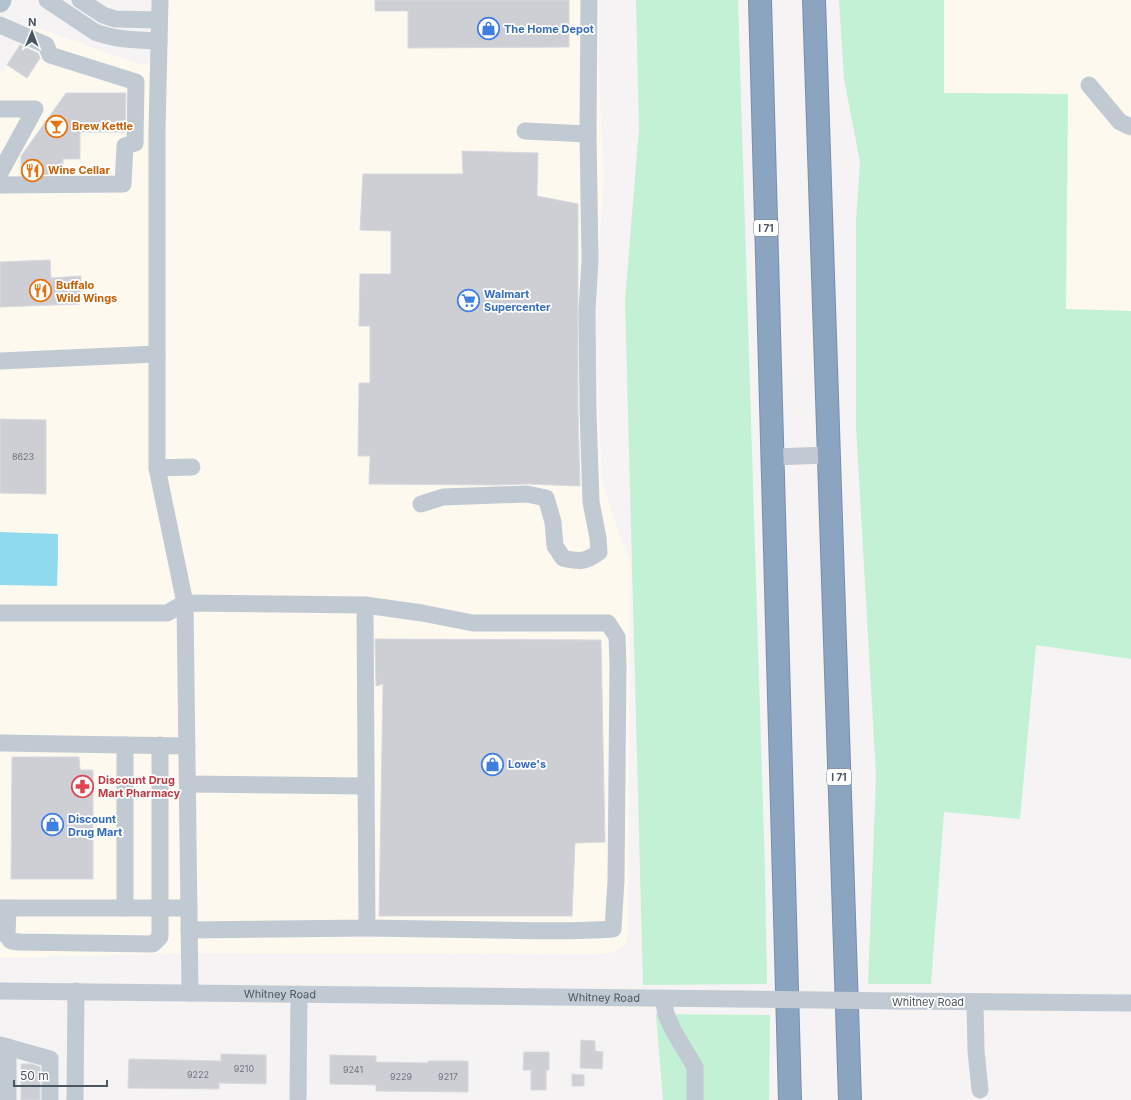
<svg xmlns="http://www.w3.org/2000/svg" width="1131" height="1100" font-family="Inter,sans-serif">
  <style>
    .commercial { fill: #fdf9ef }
    .green { fill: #c3f1d5 }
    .water { fill: #90daee }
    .building { fill: #cdcfd5; stroke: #d7d9de }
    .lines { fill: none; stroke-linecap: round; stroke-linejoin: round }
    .highway-casing { stroke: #7690ad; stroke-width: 24 }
    .minor { stroke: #c1cad2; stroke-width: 17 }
    .major { stroke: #b3c2d1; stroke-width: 21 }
    .highway { stroke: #8ba5c1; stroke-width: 22 }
    .minor-bridge { stroke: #c1cad2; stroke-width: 17 }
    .labels { text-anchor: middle; stroke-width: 3.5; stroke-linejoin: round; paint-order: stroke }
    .number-label { font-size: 9px; fill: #6b747e }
    .shield { fill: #fff; stroke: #808990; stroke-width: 1 }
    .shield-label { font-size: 10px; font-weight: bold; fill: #4a5661 }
    .shop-label { font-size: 11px; font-weight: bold; fill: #366cbe; stroke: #fff; text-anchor: start }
    .food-label { font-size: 11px; font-weight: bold; fill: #c56008; stroke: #fff; text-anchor: start }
    .health-label { font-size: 11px; font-weight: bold; fill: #be3a42; stroke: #fff; text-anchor: start }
    .street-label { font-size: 11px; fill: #4a5661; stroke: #fff }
  </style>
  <rect width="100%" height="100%" fill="#f5f3f3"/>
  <g class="commercial">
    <path d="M151 0H599V86L604 176 597 279 594 300 602 482 624 548 630 560 628 928 626 945 611 953 591 954 199 953 0 958V75L33 26 141 65 150 64Z"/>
    <path d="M944 0H1131V311L1066 309 1068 94 944 93Z"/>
  </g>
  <g class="green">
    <path d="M636 0H738L765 872 767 984 643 985 625 300 639 129Z"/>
    <path d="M839 0H944V93L1068 94 1066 309 1131 311V659L1036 645 1020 819 944 812 931 984H868L876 775 856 427V220L860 162 844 79Z"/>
    <path d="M656 1014 770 1015 769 1100H663Z"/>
  </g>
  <path class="water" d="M0 532 58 534V556L57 586 0 585Z"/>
  <g class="building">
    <path d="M375 0H569V47L408 48V11H375Z"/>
    <path d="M20 45 38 53 40 58 27 78 7 65Z"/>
    <path d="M66 93H126L125 132H80V159H63V174L21 175V156Z"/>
    <path d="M462 151 538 153 537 196 578 204V411L580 486 527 484 497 485 369 484 370 456H358L359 383H370V326H359L360 274H391V231L360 230 363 174H463Z"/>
    <path d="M50 260 51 278 81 276 80 304 0 307V262Z"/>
    <path d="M0 419 46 420V494L0 493Z"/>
    <path d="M375 639 601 640 605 842 575 843 572 916H379L383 684 376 686Z"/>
    <path d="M12 757H79L80 770H93V879H11Z"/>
    <path d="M581 1040 595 1041V1051L603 1052 602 1069 580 1068Z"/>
    <path d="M524 1052H549V1070H546V1090H531V1070H523Z"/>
    <path d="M221 1054 266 1055V1084L219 1083V1089L128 1088 129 1059 221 1061Z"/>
    <path d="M330 1055 376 1056V1062L428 1063V1061H468V1092L376 1091V1085L330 1084Z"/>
    <path d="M21 1064H32L40 1067V1100H21Z"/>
    <path d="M572 1074 584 1075V1086H572Z"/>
  </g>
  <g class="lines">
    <defs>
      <g id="highway">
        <path d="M760 0 790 1100"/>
        <path d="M814 0 850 1100"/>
      </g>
    </defs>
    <use href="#highway" class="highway-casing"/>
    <g class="minor">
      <path d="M47 0 95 32C116 40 137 40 159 41"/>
      <path d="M80 0 103 15 115 19 159 20"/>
      <path d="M0 25 46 45 50 55 136 82 135 143 125 146 123 184 0 185"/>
      <path d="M1089 85 1120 122 1131 127"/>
      <path d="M0 109H35L0 173"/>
      <path d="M525 131 588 134 589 0"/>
      <path d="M157 354V468L192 467"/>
      <path d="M0 361 157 354V131L160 0"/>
      <path d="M773 457 828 455"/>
      <path d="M157 468 185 603 190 993"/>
      <path d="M421 504 443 497 527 494 546 498 553 522 555 546 563 558C579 562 586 562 599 552L598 538 591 502 588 411 587 311 590 259 588 134"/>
      <path d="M0 613H167L185 603 365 605 422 613 473 623H608L617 637 618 666 616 881 613 929C574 932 535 931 496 930 453 929 410 929 367 928"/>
      <path d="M0 743 187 746"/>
      <path d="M125 745V908"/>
      <path d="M188 784 366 786"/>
      <path d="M0 908H189"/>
      <path d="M8 908 7 936 11 941 19 942 153 944 160 937V745"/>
      <path d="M189 930 367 928 365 605"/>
      <path id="s1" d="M0 991 741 999"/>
      <path d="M663 998 666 1014 673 1030 695 1067V1100"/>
      <path d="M897 1001 1131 1003"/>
      <path d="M975 1002 976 1051 980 1090"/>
      <path d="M0 1045 50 1059V1100"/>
      <path d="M8 1047V1100"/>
      <path d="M75 1100 76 991"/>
      <path d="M298 1100 299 994"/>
    </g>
    <path class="major" d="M0 2 1 0"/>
    <use href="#highway" class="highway"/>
    <path class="minor-bridge" d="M741 999 897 1001"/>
  </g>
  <defs>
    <symbol id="shop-ring" viewBox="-11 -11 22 22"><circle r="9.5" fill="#fff" stroke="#3f7fe0" stroke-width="1.5"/><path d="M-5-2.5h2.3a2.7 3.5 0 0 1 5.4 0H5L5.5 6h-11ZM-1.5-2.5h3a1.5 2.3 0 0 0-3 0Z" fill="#3f7fe0"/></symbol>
    <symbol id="bar-ring" viewBox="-11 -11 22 22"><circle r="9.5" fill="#fff" stroke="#e8710a" stroke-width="1.5"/><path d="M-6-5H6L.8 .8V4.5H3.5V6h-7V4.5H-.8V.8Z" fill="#e8710a"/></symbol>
    <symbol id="restaurant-ring" viewBox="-11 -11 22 22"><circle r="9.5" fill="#fff" stroke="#e8710a" stroke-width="1.5"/><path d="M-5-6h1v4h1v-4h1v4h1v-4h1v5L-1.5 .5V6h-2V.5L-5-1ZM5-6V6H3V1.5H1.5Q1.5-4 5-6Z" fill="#e8710a"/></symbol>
    <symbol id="supermarket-ring" viewBox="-11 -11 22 22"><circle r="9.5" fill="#fff" stroke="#3f7fe0" stroke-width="1.5"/><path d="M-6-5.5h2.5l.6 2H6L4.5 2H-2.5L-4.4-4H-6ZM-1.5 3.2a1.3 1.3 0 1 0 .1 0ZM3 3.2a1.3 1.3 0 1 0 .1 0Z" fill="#3f7fe0"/></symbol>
    <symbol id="pharmacy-ring" viewBox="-11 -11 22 22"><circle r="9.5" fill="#fff" stroke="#e0444e" stroke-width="1.5"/><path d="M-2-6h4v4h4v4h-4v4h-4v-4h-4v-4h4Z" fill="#e0444e"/></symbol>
  </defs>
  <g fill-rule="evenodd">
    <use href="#shop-ring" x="476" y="16" width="25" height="25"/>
    <use href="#bar-ring" x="44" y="114" width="25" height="25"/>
    <use href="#restaurant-ring" x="20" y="158" width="25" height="25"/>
    <use href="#restaurant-ring" x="28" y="278" width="25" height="25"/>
    <use href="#supermarket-ring" x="456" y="288" width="25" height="25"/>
    <use href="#shop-ring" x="480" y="752" width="25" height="25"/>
    <use href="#pharmacy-ring" x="70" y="774" width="25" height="25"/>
    <use href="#shop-ring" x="40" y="812" width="25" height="25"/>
  </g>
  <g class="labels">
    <g class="number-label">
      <text x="23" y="460">8623</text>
      <text x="244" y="1072">9210</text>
      <text x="353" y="1073">9241</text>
      <text x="198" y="1078">9222</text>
      <text x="401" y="1080">9229</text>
      <text x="448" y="1080">9217</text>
    </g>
    <g class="shield">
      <rect x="754" y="220" width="24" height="16" rx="3"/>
      <rect x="827" y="769" width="24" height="16" rx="3"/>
    </g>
    <g class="shield-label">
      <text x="766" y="232">I 71</text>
      <text x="839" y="781">I 71</text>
    </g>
    <g class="shop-label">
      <text x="504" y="33">The Home Depot</text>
      <text x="484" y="298">Walmart<tspan x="484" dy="13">Supercenter</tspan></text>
      <text x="508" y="768">Lowe's</text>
      <text x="68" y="823">Discount<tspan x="68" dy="13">Drug Mart</tspan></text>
    </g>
    <g class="food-label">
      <text x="72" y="130">Brew Kettle</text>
      <text x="48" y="174">Wine Cellar</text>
      <text x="56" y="289">Buffalo<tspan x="56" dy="13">Wild Wings</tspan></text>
    </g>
    <g class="health-label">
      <text x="98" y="784">Discount Drug<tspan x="98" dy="13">Mart Pharmacy</tspan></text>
    </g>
    <g class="street-label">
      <text dy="4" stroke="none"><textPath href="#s1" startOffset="280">Whitney Road</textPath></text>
      <text dy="4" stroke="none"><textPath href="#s1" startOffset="604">Whitney Road</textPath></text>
      <text x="928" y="1006">Whitney Road</text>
    </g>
  </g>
  <g transform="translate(32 32) rotate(1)" stroke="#ffffff" stroke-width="3" paint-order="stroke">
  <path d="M0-3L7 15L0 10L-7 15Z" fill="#4a5661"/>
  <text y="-6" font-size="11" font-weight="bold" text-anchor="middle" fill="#4a5661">N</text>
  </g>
  <path d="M14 1080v6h93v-6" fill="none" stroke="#4a5661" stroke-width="2"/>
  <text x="20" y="1080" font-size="12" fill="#4a5661" stroke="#ffffff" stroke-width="3" paint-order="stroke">50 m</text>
</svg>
